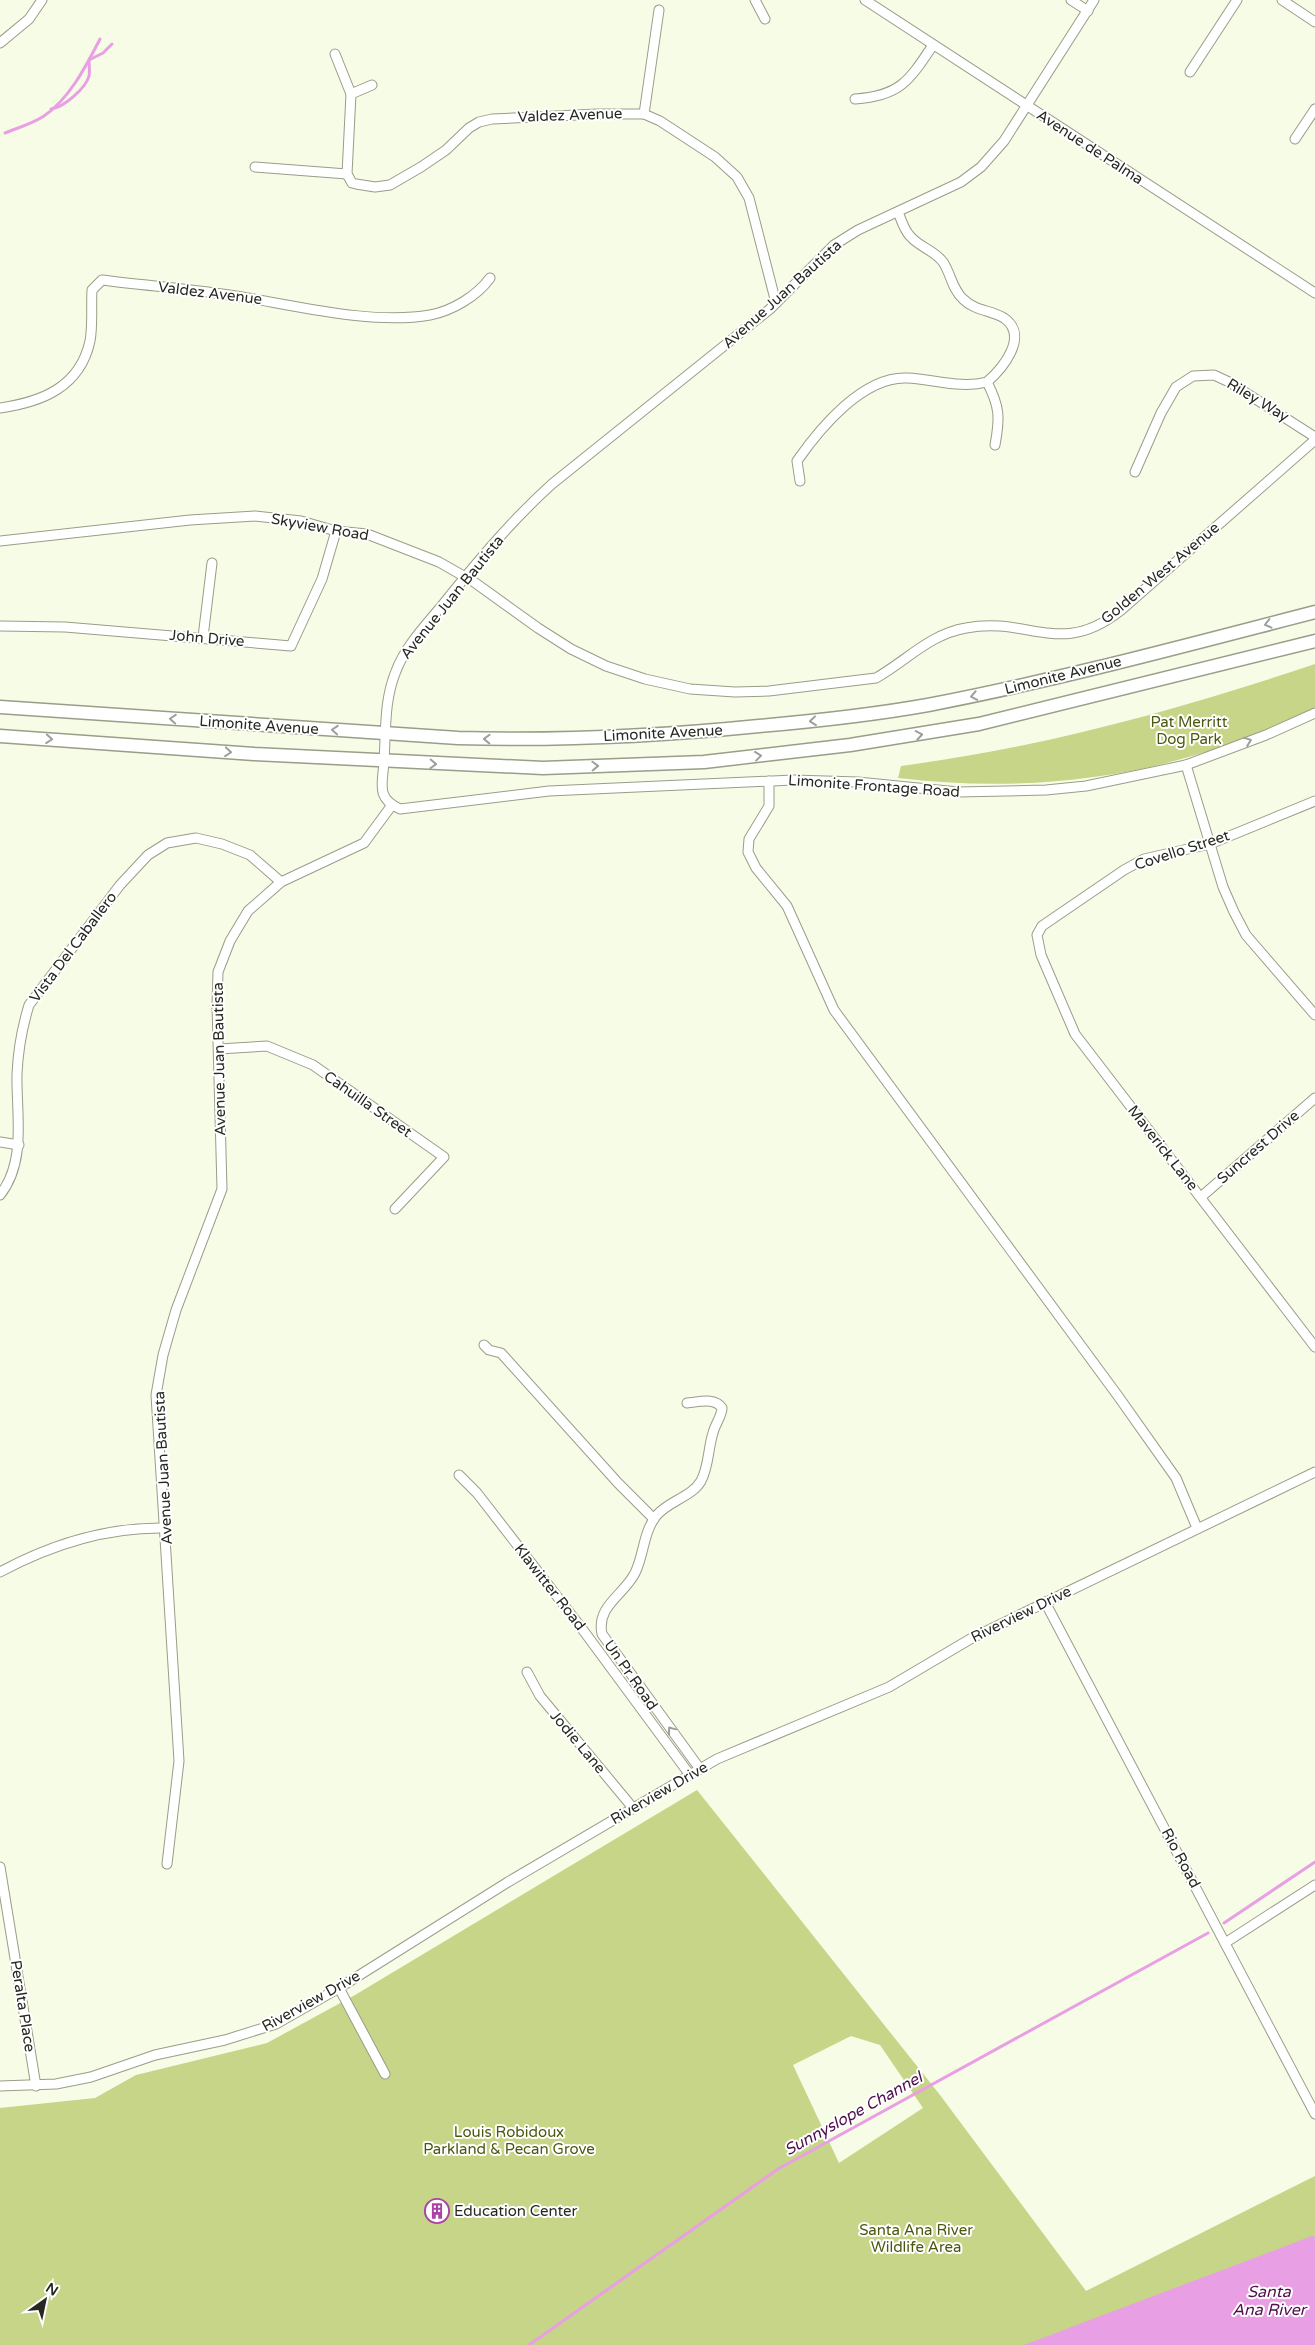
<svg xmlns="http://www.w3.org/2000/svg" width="1315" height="2345" font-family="'Varela Round',sans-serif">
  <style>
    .green { fill: #c6d587; fill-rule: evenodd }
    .water { fill: #e99fe3 }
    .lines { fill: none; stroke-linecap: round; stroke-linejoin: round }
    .stream { stroke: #e99fe3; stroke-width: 3 }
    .street-casing { stroke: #999d89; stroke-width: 11 }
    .primary-casing { stroke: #999d89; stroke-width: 15 }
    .street { stroke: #fff; stroke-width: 9 }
    .primary { stroke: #fff; stroke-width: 12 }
    .oneway { stroke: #9e9f9b }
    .labels { text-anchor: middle; stroke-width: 4; stroke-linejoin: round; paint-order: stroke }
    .street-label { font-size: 15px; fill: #272921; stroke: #fff }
    .park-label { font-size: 15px; fill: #4d570f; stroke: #fff }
    .poi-label { font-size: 15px; fill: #272921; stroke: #fff; text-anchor: start }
    .water-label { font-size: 16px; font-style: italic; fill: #500f4e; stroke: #fff }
  </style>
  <rect width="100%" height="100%" fill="#f6fce5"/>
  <g class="green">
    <path d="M1315 664V708C1278 724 1241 741 1202 753 1103 784 1000 790 898 778L901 766C1044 747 1178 710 1315 664Z"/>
    <path d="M697 1790 940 2095 1086 2291 1315 2176V2345H0V2108L95 2098 136 2075 267 2043 355 1995ZM851 2036 880 2045 923 2108 839 2163 793 2065Z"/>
  </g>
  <path class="water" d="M1312 2236 1315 2237V2345H1024Z"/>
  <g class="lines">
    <g class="stream">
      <path d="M51 109C63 108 86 88 89 76 90 71 89 65 89 60L103 53 112 44"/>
      <path d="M5 133C17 128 32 124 44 116 70 98 86 66 100 39"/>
      <path d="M1224 1923 1315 1862"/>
      <path d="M529 2345 778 2169 1208 1933"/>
    </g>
    <defs>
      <g id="street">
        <path d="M755 0 765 19"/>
        <path d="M865 0 1315 293"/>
        <path d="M1071 0 1088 11"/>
        <path d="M1094 0 1004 141 981 167 961 182 858 230 834 245 770 309 552 484C512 520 478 561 444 603 427 624 406 645 396 671 384 700 386 730 384 761 383 783 375 798 400 809L549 791 793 780 858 782 958 792 1046 790 1086 786 1186 765 1266 735 1315 713"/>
        <path d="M1282 0 1315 22"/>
        <path d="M659 10 644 114 660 121 715 157 737 177 749 198 776 303"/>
        <path d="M0 43 29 19 42 0"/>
        <path d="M335 54 351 94"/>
        <path d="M1190 72 1237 0"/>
        <path d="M372 85 351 94 347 174 352 183 356 184 375 187 390 185 421 167 446 150 469 128 479 122 492 119 597 114H644"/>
        <path d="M855 99C900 96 909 81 933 45"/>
        <path d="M1295 139 1315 109"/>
        <path d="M255 167 347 174"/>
        <path d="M987 382C1000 407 1000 418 995 445"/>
        <path d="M0 408C42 402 80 387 90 341 93 325 91 306 92 290L102 280C148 286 195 289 242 297 298 306 373 325 430 315 452 311 477 296 490 278"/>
        <path d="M1135 472 1161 413 1176 387 1193 376 1214 375 1229 382 1315 437"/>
        <path d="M800 481 797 461C820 428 863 376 907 378 934 379 960 389 987 382 1002 369 1030 336 1004 318 991 310 975 311 963 299 952 289 951 274 943 262 934 250 919 247 910 236 904 230 901 219 898 212"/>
        <path d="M0 541 190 520 255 516 301 521 336 531 367 534 439 562 474 582 538 628 571 649 606 666 645 679 690 689 735 692 769 691 876 678C906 661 930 634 966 628 1029 616 1060 658 1120 611L1315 440"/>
        <path d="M0 626 65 627 291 646 322 579 336 531"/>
        <path d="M203 637 212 563"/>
        <path d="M1186 765 1223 887 1234 912 1246 935 1315 1015"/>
        <path d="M769 781V806L749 839 748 852 756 868 787 906 834 1010 1118 1396 1176 1478 1197 1528"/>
        <path d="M1315 801 1210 844 1144 859 1124 870 1042 926 1037 935 1041 955 1075 1034 1315 1347"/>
        <path d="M219 1049 267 1046 313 1065 444 1157 395 1209"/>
        <path d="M0 1142 19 1145"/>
        <path d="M0 1195C27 1161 16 1113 17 1074 18 1050 22 1028 29 1005L120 885 148 855 167 843 196 838 222 844 250 855 281 882"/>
        <path d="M1201 1197 1315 1098"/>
        <path d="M484 1345 489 1350 501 1353 618 1483 654 1519"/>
        <path d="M687 1403C699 1402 715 1397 722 1408 722 1416 715 1424 713 1433 708 1448 709 1466 701 1481 692 1497 668 1501 656 1516 643 1533 644 1555 635 1573 624 1595 596 1606 602 1634L700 1769"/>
        <path d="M459 1475 477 1493 580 1626 690 1775"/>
        <path d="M0 1572C52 1544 106 1527 165 1528"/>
        <path d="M1045 1602 1315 2114"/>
        <path d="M527 1672 540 1696 633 1808"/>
        <path d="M167 1864 179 1761 156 1395 163 1355 176 1310 222 1189 217 1005 218 972 230 941 248 911 281 882 364 843 392 805"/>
        <path d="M0 1867 36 2086"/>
        <path d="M1225 1943 1315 1885"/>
        <path d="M339 1988 385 2074"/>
        <path d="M0 2086 56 2084 91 2077 155 2055 225 2040 276 2024 339 1988 508 1882 717 1759 889 1687 972 1638 1315 1472"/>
      </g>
      <g id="primary">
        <path d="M0 707 458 738C558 741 659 736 759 726 816 721 872 715 928 705 1058 680 1187 645 1315 612"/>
        <path d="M0 736 254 754 543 768 704 762 850 745 979 724 1315 641"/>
      </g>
    </defs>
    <use href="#street" class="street-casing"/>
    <use href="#primary" class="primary-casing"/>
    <use href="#street" class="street"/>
    <use href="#primary" class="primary"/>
  </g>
  <defs><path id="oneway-chevron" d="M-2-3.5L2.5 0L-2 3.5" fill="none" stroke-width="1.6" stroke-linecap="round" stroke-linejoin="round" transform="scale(1.25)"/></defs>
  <g class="oneway">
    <use href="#oneway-chevron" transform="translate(1268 624) rotate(166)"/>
    <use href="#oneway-chevron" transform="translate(974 696) rotate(169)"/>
    <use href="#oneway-chevron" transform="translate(173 719) rotate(-176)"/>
    <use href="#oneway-chevron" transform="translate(813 721) rotate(174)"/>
    <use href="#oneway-chevron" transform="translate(335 730) rotate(-176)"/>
    <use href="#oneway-chevron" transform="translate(919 735) rotate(-10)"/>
    <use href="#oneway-chevron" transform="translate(49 739) rotate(4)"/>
    <use href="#oneway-chevron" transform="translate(487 739) rotate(-178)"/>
    <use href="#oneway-chevron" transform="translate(1248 741) rotate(-21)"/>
    <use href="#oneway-chevron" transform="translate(228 752) rotate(5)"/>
    <use href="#oneway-chevron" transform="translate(758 756) rotate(-7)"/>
    <use href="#oneway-chevron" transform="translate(433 764) rotate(2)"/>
    <use href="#oneway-chevron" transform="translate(595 766) rotate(-2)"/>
    <use href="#oneway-chevron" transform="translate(671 1730) rotate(-127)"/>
  </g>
  <defs>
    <symbol id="building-ring" viewBox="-11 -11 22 22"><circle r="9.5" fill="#fff" stroke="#ab43a6" stroke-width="1.5"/><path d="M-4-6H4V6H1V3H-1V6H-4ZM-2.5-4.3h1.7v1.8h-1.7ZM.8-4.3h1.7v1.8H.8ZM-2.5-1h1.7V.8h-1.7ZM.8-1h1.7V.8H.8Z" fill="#ab43a6"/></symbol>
  </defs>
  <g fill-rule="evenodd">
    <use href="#building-ring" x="423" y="2197" width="28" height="28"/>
  </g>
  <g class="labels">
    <g class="street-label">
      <text transform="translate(570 115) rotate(-2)" y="5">Valdez Avenue</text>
      <text transform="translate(1090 147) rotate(33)" y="5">Avenue de Palma</text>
      <text transform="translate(210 293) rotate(7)" y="5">Valdez Avenue</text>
      <text transform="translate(782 294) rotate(-42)" y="5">Avenue Juan Bautista</text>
      <text transform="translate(1258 400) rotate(31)" y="5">Riley Way</text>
      <text transform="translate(320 527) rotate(10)" y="5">Skyview Road</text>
      <text transform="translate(1160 573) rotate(-40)" y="5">Golden West Avenue</text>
      <text transform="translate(452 597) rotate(-51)" y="5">Avenue Juan Bautista</text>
      <text transform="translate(207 638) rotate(5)" y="5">John Drive</text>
      <text transform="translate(1063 675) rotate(-14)" y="5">Limonite Avenue</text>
      <text transform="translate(259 725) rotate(4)" y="5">Limonite Avenue</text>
      <text transform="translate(663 733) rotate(-3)" y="5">Limonite Avenue</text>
      <text transform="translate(874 786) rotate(4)" y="5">Limonite Frontage Road</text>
      <text transform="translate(1182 850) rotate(-18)" y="5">Covello Street</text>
      <text transform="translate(73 947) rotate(-53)" y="5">Vista Del Caballero</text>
      <text transform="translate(219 1059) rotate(-91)" y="5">Avenue Juan Bautista</text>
      <text transform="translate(368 1104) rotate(35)" y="5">Cahuilla Street</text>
      <text transform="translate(1258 1147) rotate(-41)" y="5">Suncrest Drive</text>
      <text transform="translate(1163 1148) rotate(52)" y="5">Maverick Lane</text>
      <text transform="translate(163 1468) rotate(-93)" y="5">Avenue Juan Bautista</text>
      <text transform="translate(550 1587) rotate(52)" y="5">Klawitter Road</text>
      <text transform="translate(1021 1614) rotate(-26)" y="5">Riverview Drive</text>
      <text transform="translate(631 1675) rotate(55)" y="5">Un Pr Road</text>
      <text transform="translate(578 1742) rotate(50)" y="5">Jodie Lane</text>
      <text transform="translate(659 1793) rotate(-30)" y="5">Riverview Drive</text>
      <text transform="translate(1181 1858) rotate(62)" y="5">Rio Road</text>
      <text transform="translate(311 2001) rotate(-29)" y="5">Riverview Drive</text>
      <text transform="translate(23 2006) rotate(81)" y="5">Peralta Place</text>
    </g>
    <g class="park-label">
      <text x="1189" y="727">Pat Merritt<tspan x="1189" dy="17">Dog Park</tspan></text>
      <text x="509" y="2137">Louis Robidoux<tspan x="509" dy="17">Parkland &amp; Pecan Grove</tspan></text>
      <text x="916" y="2235">Santa Ana River<tspan x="916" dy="17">Wildlife Area</tspan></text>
    </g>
    <g class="poi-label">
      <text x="454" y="2216">Education Center</text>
    </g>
    <g class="water-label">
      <text transform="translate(853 2113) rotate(-29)" y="6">Sunnyslope Channel</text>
      <text x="1269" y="2297">Santa<tspan x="1269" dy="18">Ana River</tspan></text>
    </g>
  </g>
  <g transform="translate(45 2300) rotate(33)" stroke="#ffffff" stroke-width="4" paint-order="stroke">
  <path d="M0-4L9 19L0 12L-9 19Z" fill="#272921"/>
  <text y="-8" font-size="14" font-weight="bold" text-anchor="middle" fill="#272921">N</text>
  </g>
</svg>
